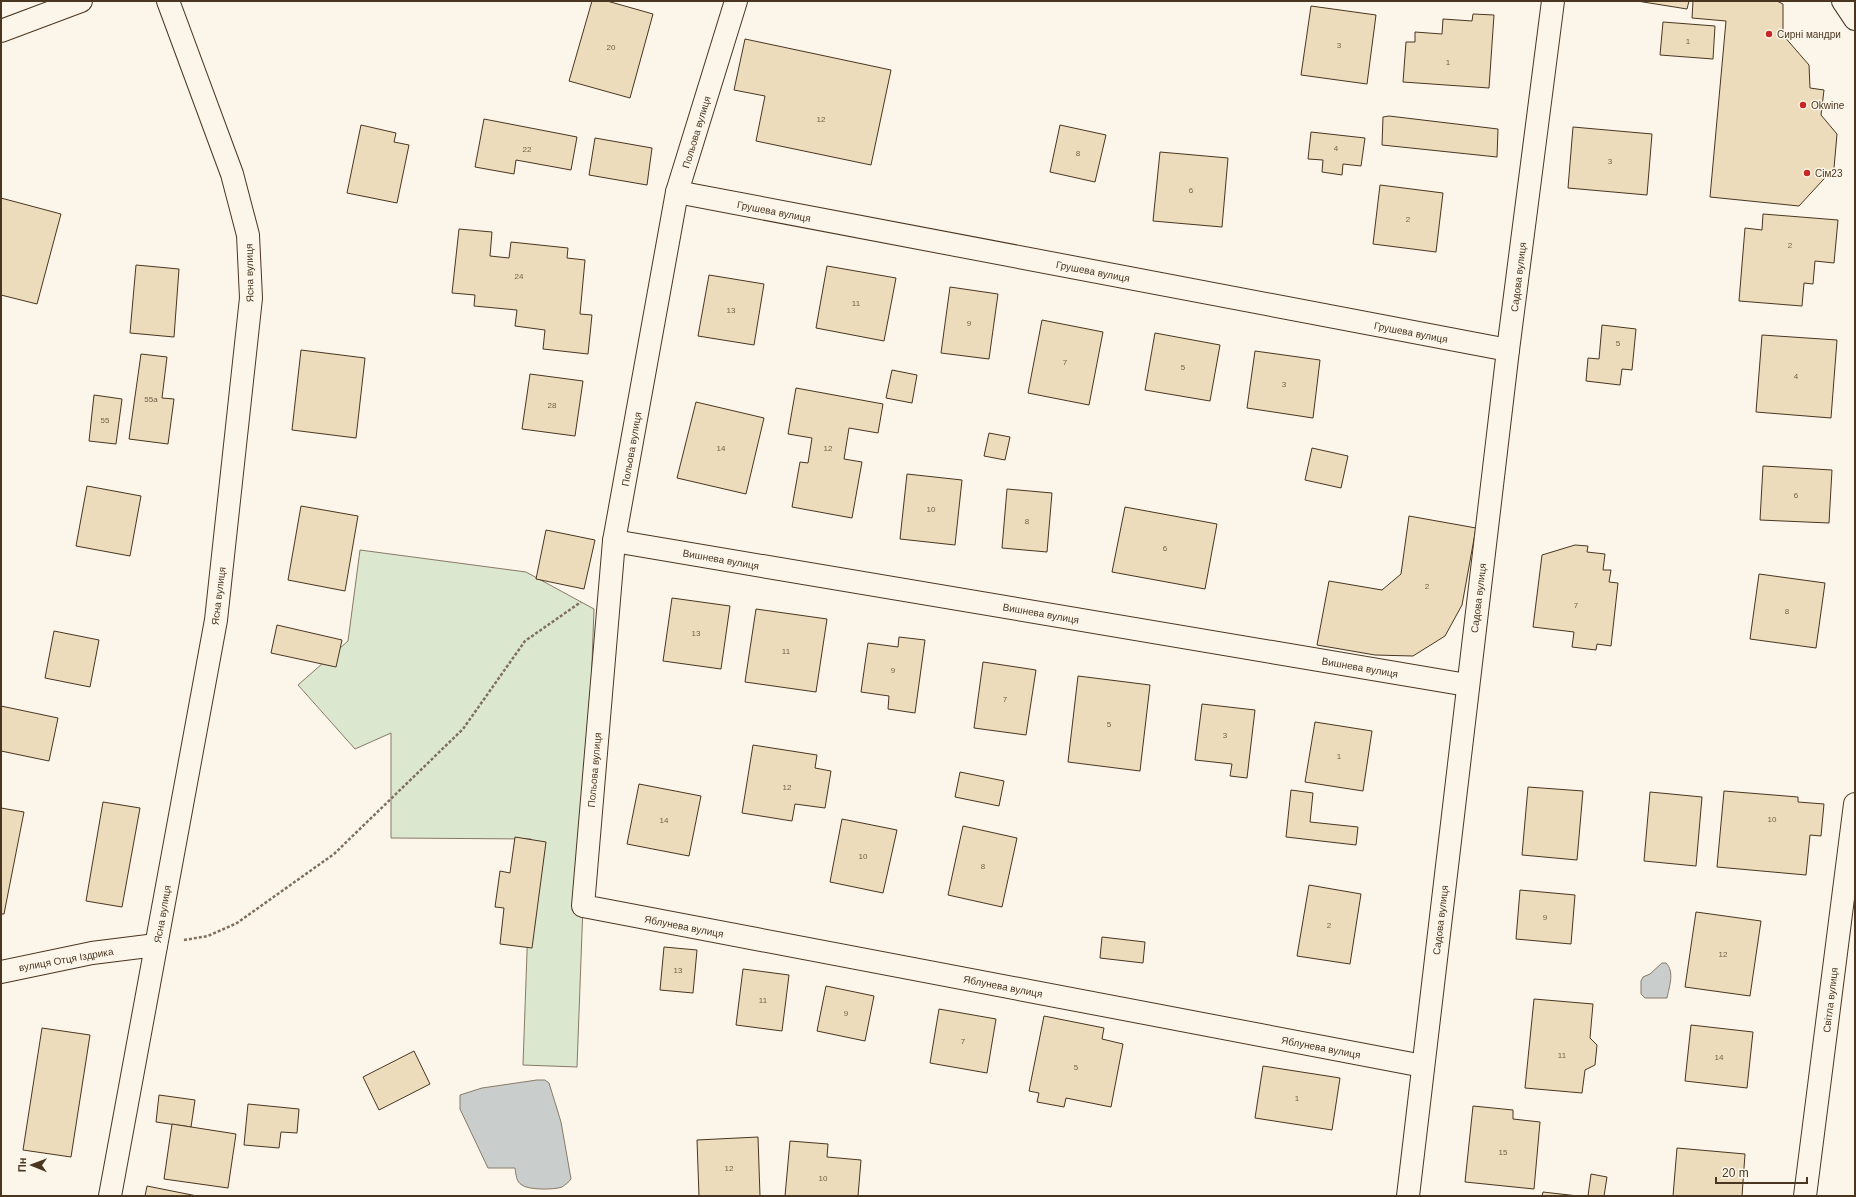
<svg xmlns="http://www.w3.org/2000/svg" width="1856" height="1197" font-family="Arial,sans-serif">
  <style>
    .green { fill: #dce7d0; stroke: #887966 }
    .water { fill: #c9cecd; stroke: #887966 }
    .building { fill: #ecdcbc; stroke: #4a3520 }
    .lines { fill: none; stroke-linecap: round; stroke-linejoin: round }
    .minor-casing { stroke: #4a3520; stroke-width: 24 }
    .path { stroke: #7f6f5c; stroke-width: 2.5; stroke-dasharray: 3 2; stroke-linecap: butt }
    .minor { stroke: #fbf6e9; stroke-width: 22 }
    .poi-dot { fill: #c62828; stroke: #fbf6e9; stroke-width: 1.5 }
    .labels { text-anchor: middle; stroke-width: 3; stroke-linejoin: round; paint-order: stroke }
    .number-label { font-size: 8px; fill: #725f47 }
    .poi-label { font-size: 10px; fill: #4a3520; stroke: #fbf6e9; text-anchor: start }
    .street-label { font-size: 10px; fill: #4a3520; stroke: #fbf6e9 }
  </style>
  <rect width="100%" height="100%" fill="#fbf6e9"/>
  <path class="green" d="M360 550 526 572 594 609 577 1067 523 1065 531 839 391 838V733L355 749 298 685 348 641Z"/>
  <g class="water">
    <path d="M1662 963H1666C1675 972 1669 987 1667 998H1645L1641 994V981L1643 977 1650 974Z"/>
    <path d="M537 1080H545L549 1083 561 1122 571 1179C569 1182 565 1185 562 1187 554 1190 528 1190 522 1185 516 1182 516 1174 515 1168H488L460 1109V1095L482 1088Z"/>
  </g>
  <g class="building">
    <path d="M592 1H607L653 14 630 98 569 81Z"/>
    <path d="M1637 1H1689L1687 9Z"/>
    <path d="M1693 1H1777L1783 4V35L1809 65 1810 88 1824 90 1821 115 1837 134 1834 168 1799 206 1710 197 1726 21 1692 18Z"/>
    <path d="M1311 6 1376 15 1367 84 1301 75Z"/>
    <path d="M1473 14 1494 15 1489 88 1403 82 1406 42H1415V32L1442 34 1443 19 1472 21Z"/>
    <path d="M1663 22 1715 26 1713 59 1660 55Z"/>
    <path d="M745 39 891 70 871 165 756 141 765 96 734 90Z"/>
    <path d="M1389 116 1498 129 1497 157 1382 145 1383 117Z"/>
    <path d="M484 119 577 137 571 170 516 160 514 174 475 167Z"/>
    <path d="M361 125 396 133 394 142 409 145 397 203 347 193Z"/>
    <path d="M1060 125 1106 135 1095 182 1050 172Z"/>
    <path d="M1573 127 1652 134 1647 195 1568 188Z"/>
    <path d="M1311 132 1365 138 1361 166 1343 164 1342 175 1322 172 1323 160 1308 159Z"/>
    <path d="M595 138 652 148 647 185 589 175Z"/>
    <path d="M1160 152 1228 158 1222 227 1153 221Z"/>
    <path d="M1380 185 1443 193 1436 252 1373 244Z"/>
    <path d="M1 198 61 214 37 304 1 295Z"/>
    <path d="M1763 214 1838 220 1834 263 1815 261 1813 284 1804 283 1802 306 1739 301 1745 228 1762 230Z"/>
    <path d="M459 229 492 232 490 256 509 258 511 242 568 248 567 258 585 260 580 314 592 315 588 354 543 349 545 330 515 326 517 310 474 306 475 295 452 293Z"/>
    <path d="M136 265 179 269 174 337 130 333Z"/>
    <path d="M827 266 896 278 884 341 816 328Z"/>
    <path d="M709 275 764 284 754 345 698 336Z"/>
    <path d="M950 287 998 294 989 359 941 353Z"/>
    <path d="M1042 320 1103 332 1089 405 1028 393Z"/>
    <path d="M1602 325 1636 329 1632 370 1622 369 1620 385 1586 381 1588 358 1599 359Z"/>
    <path d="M1155 333 1220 345 1210 401 1145 390Z"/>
    <path d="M1762 335 1837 340 1831 418 1756 412Z"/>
    <path d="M301 350 365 358 356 438 292 430Z"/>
    <path d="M1255 351 1320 360 1313 418 1247 408Z"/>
    <path d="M141 354 167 357 162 398 174 399 168 444 129 439Z"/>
    <path d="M892 370 917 375 912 403 886 398Z"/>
    <path d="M530 374 583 381 575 436 522 429Z"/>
    <path d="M796 388 883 404 878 433 849 428 844 459 862 462 852 518 792 507 800 462 808 463 812 438 788 434Z"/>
    <path d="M94 395 122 399 116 444 89 441Z"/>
    <path d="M696 402 764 418 746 494 677 478Z"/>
    <path d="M989 433 1010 437 1005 460 984 456Z"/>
    <path d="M1312 448 1348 456 1341 488 1305 480Z"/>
    <path d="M1763 466 1832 470 1829 523 1760 520Z"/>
    <path d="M907 474 962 480 955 545 900 539Z"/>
    <path d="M87 486 141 496 130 556 76 546Z"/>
    <path d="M1007 489 1052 493 1047 552 1002 548Z"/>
    <path d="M301 506 358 516 345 591 288 580Z"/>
    <path d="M1125 507 1217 524 1205 589 1112 572Z"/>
    <path d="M1409 516 1476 528 1462 605 1445 636 1413 656 1375 655 1317 645 1329 581 1382 590 1401 574Z"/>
    <path d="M546 530 595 540 584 589 536 579Z"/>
    <path d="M1575 545 1588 546 1587 552 1605 554 1603 570H1611L1609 582 1618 583 1611 646 1597 644 1596 650 1572 647 1574 632 1533 627 1542 555Z"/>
    <path d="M1759 574 1825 583 1816 648 1750 639Z"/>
    <path d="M672 598 730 606 721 669 663 661Z"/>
    <path d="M756 609 827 619 816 692 745 682Z"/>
    <path d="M277 625 342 640 336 667 271 653Z"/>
    <path d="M54 631 99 640 90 687 45 678Z"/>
    <path d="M899 637 925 640 915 713 888 709 889 696 861 692 868 643 898 647Z"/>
    <path d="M983 662 1036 670 1026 735 974 728Z"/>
    <path d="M1078 676 1150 685 1140 771 1068 762Z"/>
    <path d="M1202 704 1255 710 1247 778 1230 776 1232 764 1195 760Z"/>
    <path d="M1 706 58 718 49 761 1 751Z"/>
    <path d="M1315 722 1372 731 1363 791 1305 782Z"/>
    <path d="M753 745 817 755 815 768 831 771 825 808 795 804 792 821 742 813Z"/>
    <path d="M960 772 1004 781 999 806 955 797Z"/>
    <path d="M639 784 701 796 689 856 627 844Z"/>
    <path d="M1528 787 1583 791 1577 860 1522 855Z"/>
    <path d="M1291 790 1313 793 1310 822 1358 827 1356 845 1286 837Z"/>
    <path d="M1724 791 1798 797V802L1824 804 1821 836 1810 835 1806 875 1717 867Z"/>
    <path d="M1650 792 1702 797 1696 866 1644 861Z"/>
    <path d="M103 802 140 808 122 907 86 901Z"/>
    <path d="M1 808 24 812 4 914H1Z"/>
    <path d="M842 819 897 830 883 893 830 882Z"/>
    <path d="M963 826 1017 838 1002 907 948 895Z"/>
    <path d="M515 837 546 842 532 948 500 944 504 908 495 907 500 871 510 873Z"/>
    <path d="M1309 885 1361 894 1350 964 1297 956Z"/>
    <path d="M1520 890 1575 895 1571 944 1516 939Z"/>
    <path d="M1696 912 1761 921 1750 996 1685 987Z"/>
    <path d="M1102 937 1145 942 1143 963 1100 958Z"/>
    <path d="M664 947 697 950 693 993 660 990Z"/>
    <path d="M743 969 789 975 782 1031 736 1025Z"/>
    <path d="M826 986 874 996 865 1041 817 1031Z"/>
    <path d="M1534 999 1593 1004 1590 1038 1597 1045 1595 1065 1585 1070 1582 1093 1525 1088Z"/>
    <path d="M939 1009 996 1019 987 1073 930 1063Z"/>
    <path d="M1044 1016 1104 1028 1102 1039 1123 1044 1111 1107 1066 1098 1064 1107 1037 1102 1039 1093 1029 1091Z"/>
    <path d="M1691 1025 1753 1032 1747 1088 1685 1081Z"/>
    <path d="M42 1028 90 1035 71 1157 23 1150Z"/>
    <path d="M414 1051 430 1084 379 1110 363 1077Z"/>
    <path d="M1263 1066 1340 1078 1332 1130 1255 1118Z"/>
    <path d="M159 1095 195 1100 191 1127 156 1122Z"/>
    <path d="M248 1104 299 1109 297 1133 281 1132 279 1148 244 1145Z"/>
    <path d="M1473 1106 1513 1110V1119L1540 1122 1534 1189 1465 1182Z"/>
    <path d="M172 1124 236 1134 228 1188 164 1179Z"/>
    <path d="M758 1137 760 1196H699L697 1140Z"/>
    <path d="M790 1141 828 1144 827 1157 861 1160 858 1196H785Z"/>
    <path d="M1677 1148 1745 1154 1742 1196H1673Z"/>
    <path d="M1591 1174 1607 1177 1604 1196H1588Z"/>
    <path d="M147 1186 197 1196H145Z"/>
    <path d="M1543 1192 1578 1196H1542Z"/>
  </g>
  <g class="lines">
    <defs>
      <g id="minor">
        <path d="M736 1 677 192 614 541 583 906 1423 1066"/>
        <path d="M1843 1 1855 19"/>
        <path d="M1 31 81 1"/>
        <path d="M677 192 1508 350"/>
        <path d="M614 541 1467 685"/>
        <path d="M1 972 92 953 156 945"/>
        <path d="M110 1196 216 620 251 298 248 235 232 174 168 1"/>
        <path d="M1408 1196 1508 350 1553 1"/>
        <path d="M1805 1196 1855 804"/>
      </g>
    </defs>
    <use href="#minor" class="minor-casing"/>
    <path class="path" d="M184 940 208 936 237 923 334 854 463 729 525 641 581 602"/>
    <use href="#minor" class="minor"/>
  </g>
  <g class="poi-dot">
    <circle cx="1769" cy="34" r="4"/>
    <circle cx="1803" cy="105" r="4"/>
    <circle cx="1807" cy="173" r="4"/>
  </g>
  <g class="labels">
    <g class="number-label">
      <text x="1688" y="44">1</text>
      <text x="1339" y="48">3</text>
      <text x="611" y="50">20</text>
      <text x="1448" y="65">1</text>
      <text x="821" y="122">12</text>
      <text x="1336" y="151">4</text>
      <text x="527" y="152">22</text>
      <text x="1078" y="156">8</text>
      <text x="1610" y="164">3</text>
      <text x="1191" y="193">6</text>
      <text x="1408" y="222">2</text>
      <text x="1790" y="248">2</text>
      <text x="519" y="279">24</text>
      <text x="856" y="306">11</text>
      <text x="731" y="313">13</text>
      <text x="969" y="326">9</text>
      <text x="1618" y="346">5</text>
      <text x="1065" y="365">7</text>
      <text x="1183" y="370">5</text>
      <text x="1796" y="379">4</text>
      <text x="1284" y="387">3</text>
      <text x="151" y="402">55а</text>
      <text x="552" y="408">28</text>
      <text x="105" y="423">55</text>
      <text x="721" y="451">14</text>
      <text x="828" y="451">12</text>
      <text x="1796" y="498">6</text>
      <text x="931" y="512">10</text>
      <text x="1027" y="524">8</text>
      <text x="1165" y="551">6</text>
      <text x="1427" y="589">2</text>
      <text x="1576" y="608">7</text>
      <text x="1787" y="614">8</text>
      <text x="696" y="636">13</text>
      <text x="786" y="654">11</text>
      <text x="893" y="673">9</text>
      <text x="1005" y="702">7</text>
      <text x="1109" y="727">5</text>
      <text x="1225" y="738">3</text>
      <text x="1339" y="759">1</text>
      <text x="787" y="790">12</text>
      <text x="1772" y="822">10</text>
      <text x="664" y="823">14</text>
      <text x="863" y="859">10</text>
      <text x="983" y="869">8</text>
      <text x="1545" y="920">9</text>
      <text x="1329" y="928">2</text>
      <text x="1723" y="957">12</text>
      <text x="678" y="973">13</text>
      <text x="763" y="1003">11</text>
      <text x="846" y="1016">9</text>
      <text x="963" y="1044">7</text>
      <text x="1562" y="1058">11</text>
      <text x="1719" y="1060">14</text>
      <text x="1076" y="1070">5</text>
      <text x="1297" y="1101">1</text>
      <text x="1503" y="1155">15</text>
      <text x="729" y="1171">12</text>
      <text x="823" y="1181">10</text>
    </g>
    <g class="poi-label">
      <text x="1777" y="38">Сирні мандри</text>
      <text x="1811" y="109">Okwine</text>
      <text x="1815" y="177">Сім23</text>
    </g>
    <g class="street-label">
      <text transform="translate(696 132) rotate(-73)" y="4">Польова вулиця</text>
      <text transform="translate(774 211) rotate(11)" y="4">Грушева вулиця</text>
      <text transform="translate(1093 271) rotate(11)" y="4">Грушева вулиця</text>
      <text transform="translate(249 273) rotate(-91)" y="4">Ясна вулиця</text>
      <text transform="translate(1518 277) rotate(-83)" y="4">Садова вулиця</text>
      <text transform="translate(1411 332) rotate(11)" y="4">Грушева вулиця</text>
      <text transform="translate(631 449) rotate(-80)" y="4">Польова вулиця</text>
      <text transform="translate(721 559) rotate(10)" y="4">Вишнева вулиця</text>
      <text transform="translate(218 596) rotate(-83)" y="4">Ясна вулиця</text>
      <text transform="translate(1478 598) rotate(-83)" y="4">Садова вулиця</text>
      <text transform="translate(1041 613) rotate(10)" y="4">Вишнева вулиця</text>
      <text transform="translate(1360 667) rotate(10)" y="4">Вишнева вулиця</text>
      <text transform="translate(594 770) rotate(-85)" y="4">Польова вулиця</text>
      <text transform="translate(162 914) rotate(-80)" y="4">Ясна вулиця</text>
      <text transform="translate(1440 920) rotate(-83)" y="4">Садова вулиця</text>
      <text transform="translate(684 926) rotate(11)" y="4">Яблунева вулиця</text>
      <text transform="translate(66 959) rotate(-10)" y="4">вулиця Отця Іздрика</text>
      <text transform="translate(1003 986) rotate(11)" y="4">Яблунева вулиця</text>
      <text transform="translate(1830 1000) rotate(-83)" y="4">Світла вулиця</text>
      <text transform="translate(1321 1047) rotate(11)" y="4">Яблунева вулиця</text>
    </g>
  </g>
  <rect width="1856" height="1197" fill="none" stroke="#4a3520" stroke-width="4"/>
  <g transform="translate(32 1165) rotate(271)" stroke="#fbf6e9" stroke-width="3" paint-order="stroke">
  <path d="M0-3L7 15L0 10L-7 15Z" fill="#4a3520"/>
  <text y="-6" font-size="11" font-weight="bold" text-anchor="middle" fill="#4a3520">Пн</text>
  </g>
  <path d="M1716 1177v6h91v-6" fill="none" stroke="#4a3520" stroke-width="2"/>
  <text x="1722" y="1177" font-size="12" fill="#4a3520" stroke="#fbf6e9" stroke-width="3" paint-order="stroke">20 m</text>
</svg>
